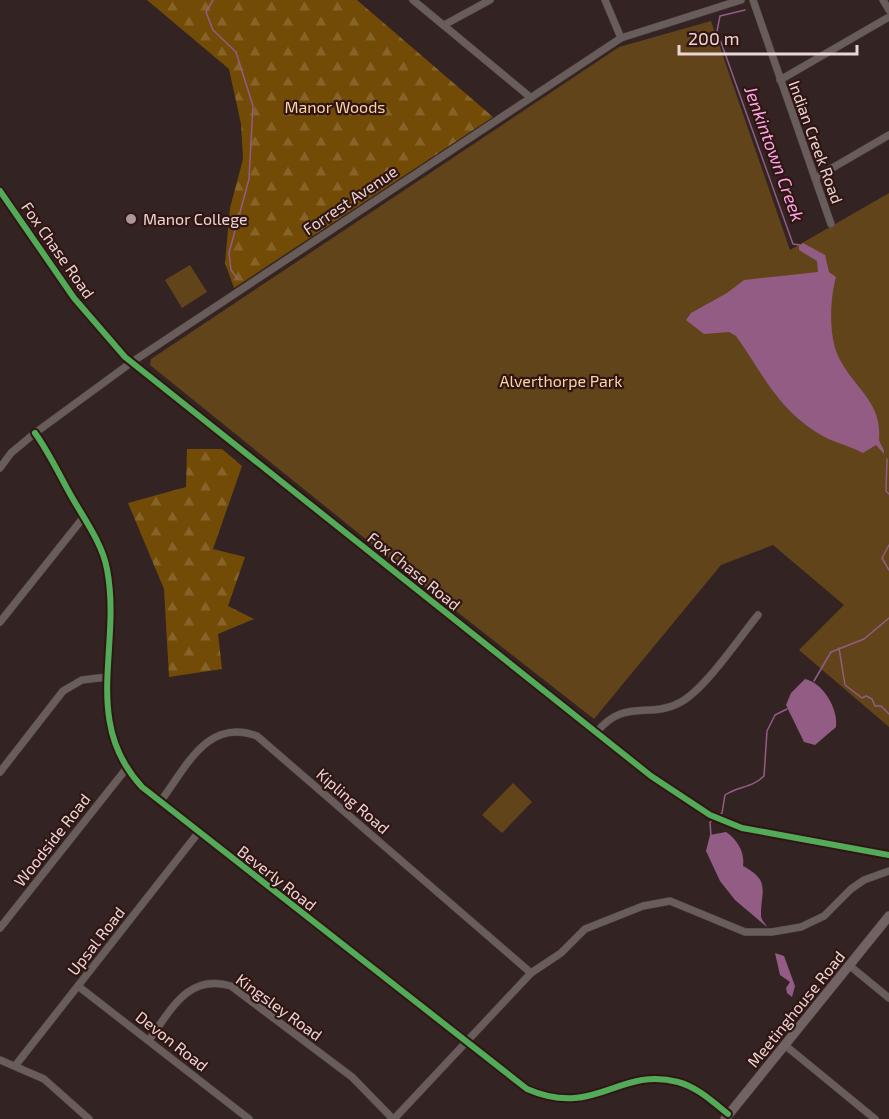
<svg xmlns="http://www.w3.org/2000/svg" width="889" height="1119" font-family="'Exo 2',sans-serif">
  <style>
    .forest { fill: url(#forest-firs) }
    .green { fill: #62441a }
    .water { fill: #935c85 }
    .lines { fill: none; stroke-linecap: round; stroke-linejoin: round }
    .stream { stroke: #935c85; stroke-width: 1.5 }
    .street-casing { stroke: #504241; stroke-width: 8 }
    .secondary-casing { stroke: #504241; stroke-width: 10 }
    .street { stroke: #695d5c; stroke-width: 7 }
    .secondary { stroke: #716263; stroke-width: 9 }
    .cycleway-casing { stroke: #301513; stroke-width: 10 }
    .cycleway { stroke: #51ab58; stroke-width: 6 }
    .poi-dot { fill: #aa9896; stroke: #301513; stroke-width: 2 }
    .labels { text-anchor: middle; stroke-width: 4.5; stroke-linejoin: round; paint-order: stroke }
    .park-label { font-size: 16px; fill: #fbd5a3; stroke: #301513 }
    .street-label { font-size: 16px; fill: #ead6d4; stroke: #301513 }
    .poi-label { font-size: 16px; fill: #ead6d4; stroke: #301513; text-anchor: start }
    .water-label { font-size: 18px; font-style: italic; fill: #fba6e8; stroke: #301513 }
  </style>
  <defs>
    <pattern id="forest-firs" width="22" height="20" patternUnits="userSpaceOnUse" patternTransform="scale(1.5)"><rect width="22" height="20" fill="#724b06"/><path d="M5 1l3.5 6h-7zM16 11l3.5 6h-7z" fill="#866429"/></pattern>
  </defs>
  <rect width="100%" height="100%" fill="#332423"/>
  <g class="forest">
    <path d="M147 0H357L493 117 234 288 225 263 230 208 243 159 241 124 229 69Z"/>
    <path d="M187 449H222L242 466 213 549 245 557 228 606 254 619 218 634 222 669 169 677 164 589 128 503 186 487Z"/>
  </g>
  <g class="green">
    <path d="M711 21 790 250 889 193V727L799 650 844 605 773 545 721 565 594 719 419 582 150 365 151 359 619 47Z"/>
    <path d="M190 265 207 292 182 308 165 280Z"/>
    <path d="M513 783 532 802 502 833 482 815Z"/>
  </g>
  <g class="water">
    <path d="M803 243 825 255 829 272 836 277C830 299 828 336 839 358 854 388 882 402 879 438 879 445 885 448 884 454L876 445 863 453C848 445 831 442 816 432 776 406 763 374 736 336L729 332 704 334 686 320 691 313 727 293 744 280 818 272 817 261 799 250V246Z"/>
    <path d="M805 679C823 683 838 708 836 727L815 745 804 742 786 705 791 693Z"/>
    <path d="M726 832C738 840 745 853 743 866 771 881 761 890 761 915 761 921 765 922 767 927L735 900 720 881 706 851 710 835Z"/>
    <path d="M775 953 784 956 795 986 792 997 787 993 786 988 790 982 780 975Z"/>
  </g>
  <g class="lines">
    <g class="stream">
      <path d="M213 0 206 12 213 30 236 52 253 106 249 179 229 253 231 270 238 279"/>
      <path d="M745 10 720 16 717 31 793 244 800 245"/>
      <path d="M887 459 886 491 889 494"/>
      <path d="M889 545 882 558 889 570"/>
      <path d="M839 648 845 685 862 698 866 696 872 699 875 706H881L889 714"/>
      <path d="M814 681 831 652 864 639 889 618"/>
      <path d="M718 816 722 813 725 795C738 786 752 788 764 776L767 731 775 715 787 709"/>
      <path d="M711 836 710 822 714 819"/>
    </g>
    <defs>
      <g id="street">
        <path d="M413 0 530 97"/>
        <path d="M605 0 621 38"/>
        <path d="M753 0 831 224"/>
        <path d="M883 0 889 10"/>
        <path d="M444 25 490 0"/>
        <path d="M780 80 889 17"/>
        <path d="M815 178 889 135"/>
        <path d="M0 191 74 298 125 357 651 776 710 815 742 828 889 855"/>
        <path d="M35 433C48 451 58 472 69 492 82 516 102 542 107 569 122 647 81 721 142 787L527 1089C596 1119 618 1066 678 1082 697 1087 713 1102 728 1114"/>
        <path d="M0 468 11 453 35 433 132 362 621 38 741 0"/>
        <path d="M0 622 83 518"/>
        <path d="M596 733C624 697 649 720 681 702 706 688 739 638 758 615"/>
        <path d="M0 772 63 691 82 680 107 677"/>
        <path d="M160 802C186 768 207 717 257 736L531 973"/>
        <path d="M0 928 126 769"/>
        <path d="M850 966 889 998"/>
        <path d="M78 986 249 1119"/>
        <path d="M149 1040C171 1010 188 973 231 986L352 1077 393 1119"/>
        <path d="M786 1046 875 1119"/>
        <path d="M0 1060 44 1079 89 1119"/>
        <path d="M15 1066 198 833"/>
        <path d="M394 1119 531 973 561 953 585 929 643 906 670 901 745 932H772L801 927 824 916 851 889 864 880 889 871"/>
      </g>
      <path id="secondary" d="M725 1119 889 916"/>
    </defs>
    <use href="#street" class="street-casing"/>
    <use href="#secondary" class="secondary-casing"/>
    <use href="#street" class="street"/>
    <use href="#secondary" class="secondary"/>
    <defs>
      <g id="cycleway">
        <path d="M0 191 74 298 125 357 651 776 710 815 742 828 889 855"/>
        <path d="M35 433C48 451 58 472 69 492 82 516 102 542 107 569 122 647 81 721 142 787L527 1089C596 1119 618 1066 678 1082 697 1087 713 1102 728 1114"/>
      </g>
    </defs>
    <use href="#cycleway" class="cycleway-casing"/>
    <use href="#cycleway" class="cycleway"/>
  </g>
  <circle class="poi-dot" cx="131" cy="219" r="6"/>
  <g class="labels">
    <g class="park-label">
      <text x="335" y="113">Manor Woods</text>
      <text x="561" y="387">Alverthorpe Park</text>
    </g>
    <g class="street-label">
      <text transform="translate(816 142) rotate(70)" y="6">Indian Creek Road</text>
      <text transform="translate(350 200) rotate(-34)" y="6">Forrest Avenue</text>
      <text transform="translate(58 250) rotate(55)" y="6">Fox Chase Road</text>
      <text transform="translate(414 571) rotate(39)" y="6">Fox Chase Road</text>
      <text transform="translate(353 801) rotate(41)" y="6">Kipling Road</text>
      <text transform="translate(52 840) rotate(-52)" y="6">Woodside Road</text>
      <text transform="translate(277 878) rotate(38)" y="6">Beverly Road</text>
      <text transform="translate(96 941) rotate(-52)" y="6">Upsal Road</text>
      <text transform="translate(279 1007) rotate(36)" y="6">Kingsley Road</text>
      <text transform="translate(796 1009) rotate(-51)" y="6">Meetinghouse Road</text>
      <text transform="translate(172 1041) rotate(38)" y="6">Devon Road</text>
    </g>
    <g class="poi-label">
      <text x="143" y="225">Manor College</text>
    </g>
    <g class="water-label">
      <text transform="translate(774 154) rotate(70)" y="6">Jenkintown Creek</text>
    </g>
  </g>
  <path d="M679 45v9h178v-9" fill="none" stroke="#ead6d4" stroke-width="3"/>
  <text x="688" y="45" font-size="18" fill="#ead6d4" stroke="#301513" stroke-width="4.5" paint-order="stroke">200 m</text>
</svg>
